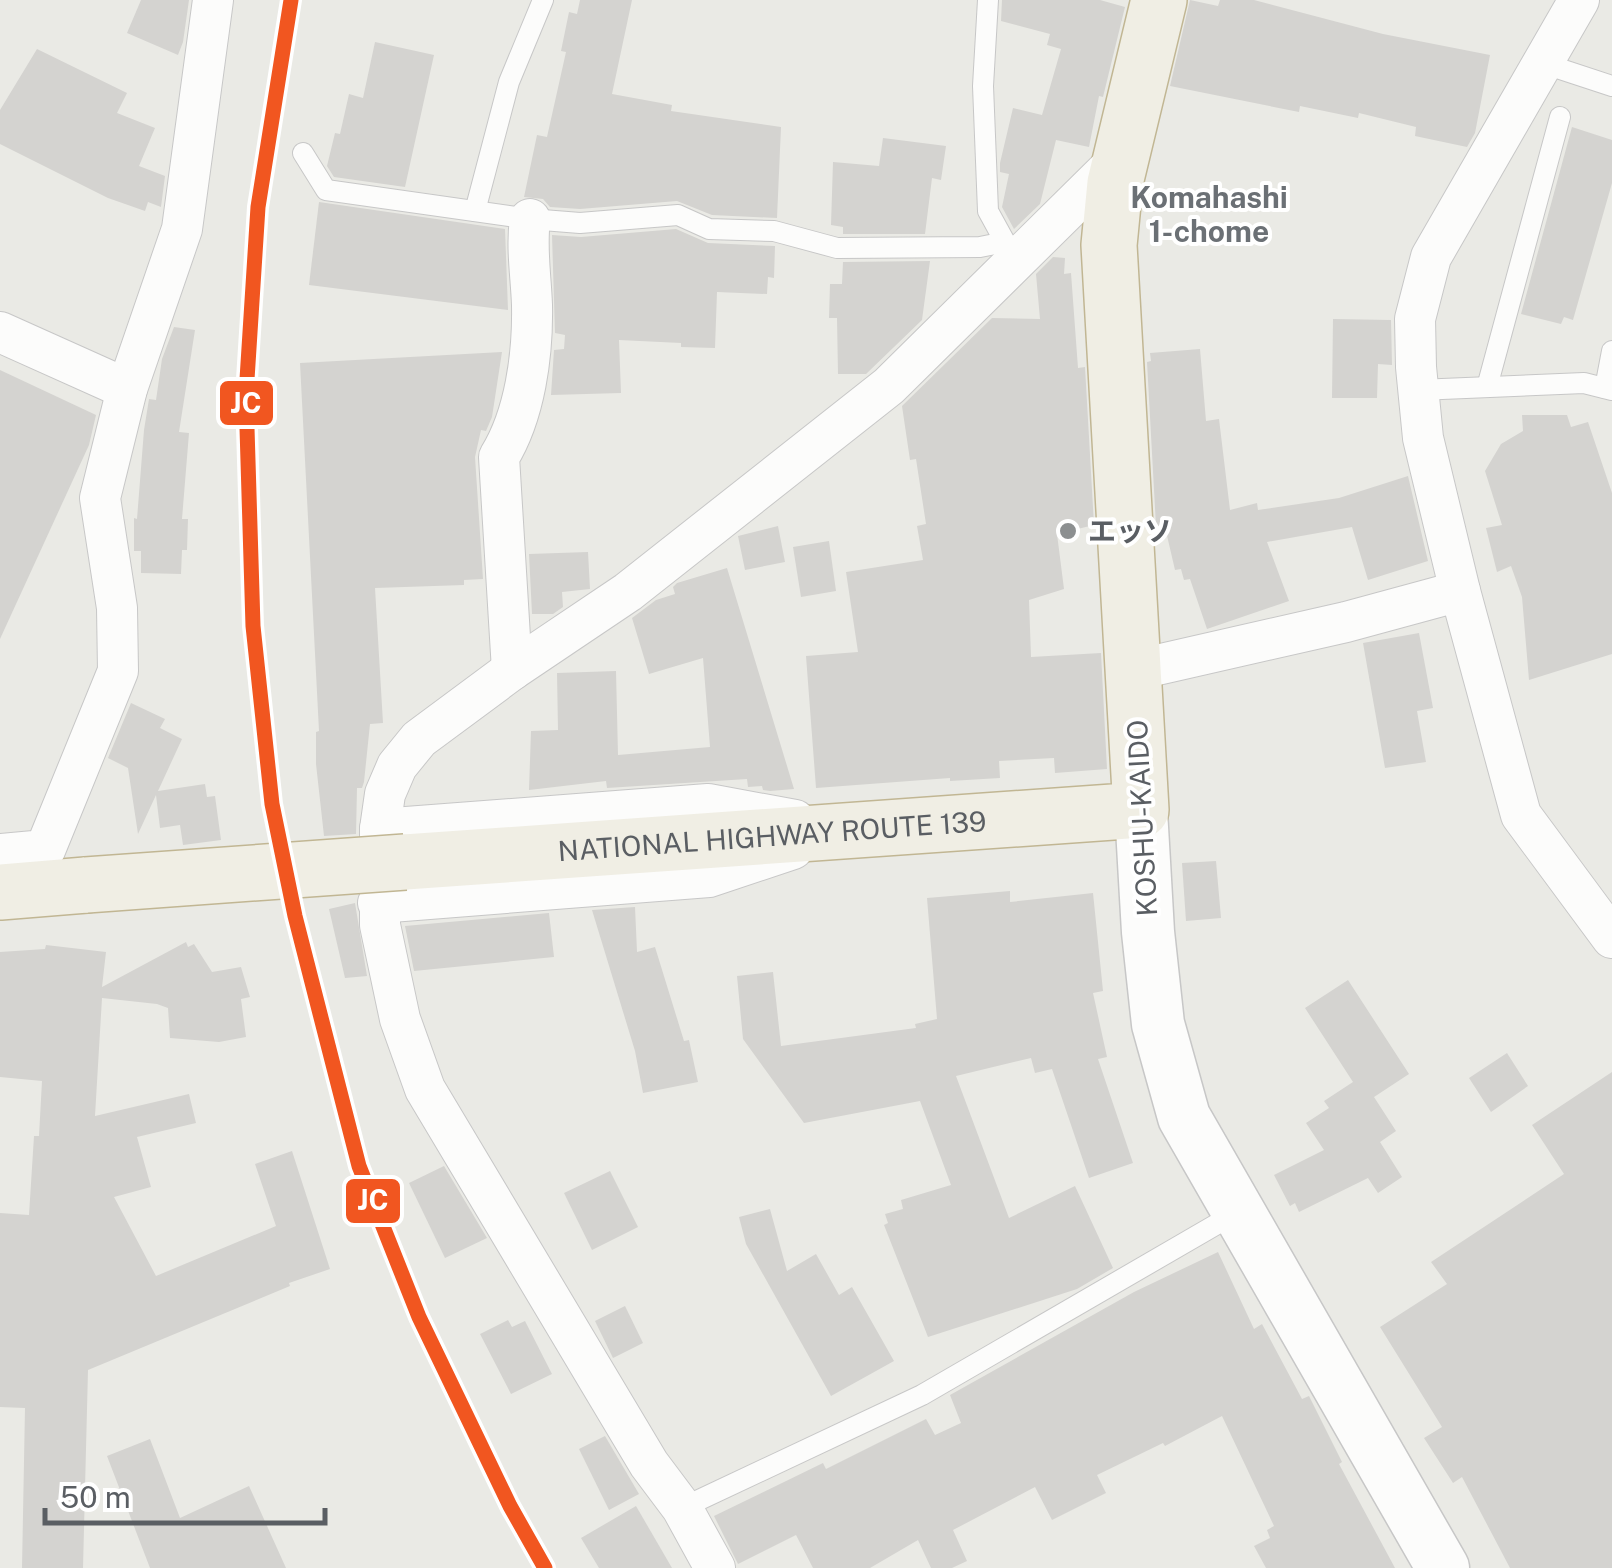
<svg xmlns="http://www.w3.org/2000/svg" width="1612" height="1568" font-family="'Public Sans','Noto Sans JP',sans-serif">
  <style>
    .building { fill: #d4d3d0 }
    .lines { fill: none; stroke-linecap: round; stroke-linejoin: round }
    .service-casing { stroke: #c7c7c7; stroke-width: 22 }
    .minor-casing { stroke: #c7c7c7; stroke-width: 42 }
    .tertiary-casing { stroke: #c7c7c7; stroke-width: 55 }
    .trunk-casing { stroke: #c1b693; stroke-width: 58 }
    .service { stroke: #fcfcfb; stroke-width: 20 }
    .minor { stroke: #fcfcfb; stroke-width: 40 }
    .tertiary { stroke: #fcfcfb; stroke-width: 52 }
    .trunk { stroke: #f0eee4; stroke-width: 55 }
    .trunk-bridge-casing { stroke: #c1b693; stroke-width: 58; stroke-linecap: butt }
    .trunk-bridge { stroke: #f0eee4; stroke-width: 55 }
    .rail-1-casing { stroke: #fff; stroke-width: 22 }
    .rail-1 { stroke: #f15620; stroke-width: 15 }
    .poi-dot { fill: #8c8f90; stroke: #fff; stroke-width: 4 }
    .labels { text-anchor: middle; stroke-width: 8; stroke-linejoin: round; paint-order: stroke }
    .poi-label { font-size: 28px; font-weight: bold; fill: #5a5e63; stroke: #fff; text-anchor: start }
    .street-label { font-size: 28px; fill: #5a5e63; stroke: #fff }
    .neighbourhood-label { font-size: 30px; font-weight: bold; fill: #6b7075; stroke: #fff }
    .line-badge { stroke: #fff; stroke-width: 4 }
    .badge-label { font-size: 28px; text-anchor: middle; font-weight: bold; fill: #fff }
  </style>
  <rect width="100%" height="100%" fill="#eaeae5"/>
  <g class="building">
    <path d="M141 0H189L183 42 178 55 127 33Z"/>
    <path d="M580 0H632L612 94 672 105 671 111 781 127 777 218 712 215 677 201 580 209 550 207 543 199 524 197 537 135 547 137 566 52 561 51 569 12 577 14Z"/>
    <path d="M1002 0H1100L1125 7 1103 97 1099 96 1089 147 1056 140 1040 204 1014 229 1002 207 1009 174 1000 172V163L1013 108 1042 115 1061 49 1047 45 1050 34 1001 21Z"/>
    <path d="M1190 0 1218 6 1220 0H1254L1383 34 1490 55 1475 133 1467 147 1415 136 1416 127 1359 113 1358 118 1300 106 1299 112 1170 86Z"/>
    <path d="M375 42 434 55 405 187 334 177 327 166 335 133 340 134 349 94 363 98Z"/>
    <path d="M37 49 127 93 117 113 155 128 139 166 165 176 161 207 148 202 145 211 108 198 0 144V110Z"/>
    <path d="M1572 127 1612 140V183L1573 320 1564 317 1561 324 1521 314Z"/>
    <path d="M883 138 946 146 941 180 932 178 925 234H843V227L831 225 833 162 879 166Z"/>
    <path d="M319 202 505 229 508 310 309 285Z"/>
    <path d="M676 229 708 243 775 246 774 278 768 277 767 294 717 292 715 348 681 347V343L619 340 621 393 551 395 554 350 564 349 565 335 555 333 552 235 581 237Z"/>
    <path d="M1053 257 1065 258 1064 274 1071 273 1078 368 1085 367 1094 525 1057 534 1064 589 1029 600 1031 657 1101 653 1107 769 1055 773 1054 758 999 761 1000 778 950 781V778L816 788 806 656 858 652 846 572 923 560 917 526 926 524 916 459 910 460 902 406 992 318 1040 319 1036 274Z"/>
    <path d="M930 261 922 320 866 374H838L837 318H829L830 284H842L843 262Z"/>
    <path d="M1333 319 1391 320 1392 365 1378 364 1377 398H1332Z"/>
    <path d="M174 327 195 330 179 432 189 433 182 519H188L187 550H182L181 574 141 573V551H134V518L137 519 144 430 149 399 156 400 162 359Z"/>
    <path d="M1200 349 1206 421 1219 419 1230 510 1257 503 1258 510 1339 498 1408 476 1428 561 1368 580 1352 527 1267 542 1289 601 1207 629 1190 579 1184 580 1181 569 1175 570 1165 527 1156 526 1147 362 1151 361 1150 353Z"/>
    <path d="M502 352 492 417 486 431 481 430 475 457 483 579 464 580V585L375 588 383 723 370 724 364 782 362 788H357L356 834 324 836 316 764V732L319 731 300 363Z"/>
    <path d="M0 370 96 415 89 445 0 639Z"/>
    <path d="M1522 415H1567L1571 427 1588 422 1612 493V654L1529 680 1522 597 1511 566 1497 572 1486 528 1502 525 1485 471 1501 444 1523 431Z"/>
    <path d="M778 526 785 562 745 570 738 536Z"/>
    <path d="M829 541 836 591 801 597 793 547Z"/>
    <path d="M588 552 590 589 562 592 563 607 553 614H532L529 554Z"/>
    <path d="M727 568 794 789 770 791 763 790 762 786 748 787 747 779 607 788 606 781 529 790 531 731 558 730 557 673 616 671 618 755 710 747 703 658 649 674 632 618 656 600 675 594 673 587 677 583Z"/>
    <path d="M1419 633 1433 708 1417 711 1426 762 1385 768 1363 643Z"/>
    <path d="M131 703 165 719 160 728 182 739 158 791 205 784 207 797 215 796 221 840 183 845 180 825 160 828 156 795 138 834 128 768 108 758Z"/>
    <path d="M1216 861 1221 918 1186 921 1182 863Z"/>
    <path d="M1010 891V902L1093 893 1103 991 1093 993 1107 1057 1098 1059 1133 1163 1089 1178 1052 1069 1035 1073 1031 1058 956 1076 1009 1218 1075 1186 1113 1268 1077 1289 928 1337 884 1225 888 1223 885 1214 903 1209 901 1200 951 1185 920 1101 804 1123 743 1039 737 976 773 972 781 1046 916 1028 915 1024 937 1019 927 898Z"/>
    <path d="M355 903 367 976 345 978 329 909Z"/>
    <path d="M635 907 637 952 655 947 684 1041 689 1040 698 1082 643 1093 635 1051 592 910Z"/>
    <path d="M549 913 554 957 414 971 405 926Z"/>
    <path d="M186 942 188 947 194 944 212 972 241 967 250 997 241 999 246 1037 219 1042 170 1038 168 1008 157 1004 102 998 95 1116 189 1094 196 1123 137 1137 151 1187 114 1197 156 1276 276 1226 255 1164 292 1151 330 1269 289 1283 290 1286 88 1370 83 1568H22L25 1408 0 1407V1213L29 1215 34 1136H39L42 1081 0 1077V952L45 949 46 945 106 952 102 987Z"/>
    <path d="M1348 980 1409 1074 1374 1097 1396 1131 1380 1142 1402 1177 1378 1193 1368 1178 1299 1212 1295 1203 1290 1206 1274 1175 1324 1150 1306 1123 1329 1108 1324 1101 1353 1082 1305 1008Z"/>
    <path d="M1507 1053 1528 1086 1491 1112 1469 1078Z"/>
    <path d="M1612 1072V1568H1510L1462 1477 1453 1483 1424 1438 1442 1427 1380 1327 1447 1284 1431 1262 1564 1174 1532 1125Z"/>
    <path d="M444 1166 487 1238 445 1258 409 1183Z"/>
    <path d="M610 1171 638 1227 592 1250 564 1193Z"/>
    <path d="M770 1209 787 1271 816 1254 839 1295 852 1287 894 1361 831 1396 746 1244 739 1217Z"/>
    <path d="M1218 1252 1254 1329 1262 1324 1302 1399 1309 1396 1342 1462 1339 1464 1395 1568H1266L1254 1546 1270 1538 1267 1530 1274 1526 1222 1416 1165 1446 1163 1443 1097 1475 1106 1493 1052 1520 1035 1487 953 1530 967 1561 952 1568H931L918 1540 870 1568H813L796 1535 738 1564 714 1516 823 1463 826 1469 926 1419 935 1435 961 1423 950 1395 1134 1292Z"/>
    <path d="M625 1306 643 1343 613 1358 595 1321Z"/>
    <path d="M508 1320 512 1327 525 1321 552 1374 511 1394 480 1334Z"/>
    <path d="M605 1436 639 1494 609 1510 579 1449Z"/>
    <path d="M150 1439 180 1518 249 1486 286 1568H150L107 1456Z"/>
    <path d="M636 1506 672 1568H599L581 1538Z"/>
  </g>
  <g class="lines">
    <defs>
      <g id="service">
        <path d="M988 0 983 86 988 211 1005 242 1012 248"/>
        <path d="M1542 63 1612 86"/>
        <path d="M303 153 326 190 530 219 580 223 678 215 709 229 774 231 837 248 980 247 1005 242"/>
        <path d="M475 211 509 82 543 0"/>
        <path d="M1487 387 1560 117"/>
        <path d="M1605 388 1612 351"/>
        <path d="M1418 390 1584 383 1612 390"/>
        <path d="M682 1508 922 1395 1236 1213"/>
      </g>
      <g id="minor">
        <path d="M1579 0 1431 257 1415 319 1416 367 1423 438 1460 591 1521 815 1612 938"/>
        <path d="M0 332 127 389"/>
        <path d="M512 670 499 457C525 415 533 355 532 305 531 276 526 248 530 219"/>
        <path d="M1135 670 1346 622 1460 591"/>
        <path d="M380 829 708 804 795 820"/>
        <path d="M0 854 45 850 118 671 117 608 100 498 127 389 182 229 213 0"/>
        <path d="M378 903 709 877 793 849"/>
        <path d="M715 1568 682 1508 649 1464 425 1089 400 1019 380 925V829L385 794 397 766 419 739 512 670 628 592 889 386 1120 158"/>
      </g>
      <path id="tertiary" d="M1141 810 1148 932 1158 1024 1184 1117 1443 1568"/>
      <g id="trunk">
        <path id="s1" d="M405 862 1141 810 1109 245 1115 183 1159 0"/>
        <path d="M0 892 86 885"/>
      </g>
    </defs>
    <use href="#service" class="service-casing"/>
    <use href="#minor" class="minor-casing"/>
    <use href="#tertiary" class="tertiary-casing"/>
    <use href="#trunk" class="trunk-casing"/>
    <use href="#service" class="service"/>
    <use href="#minor" class="minor"/>
    <use href="#tertiary" class="tertiary"/>
    <use href="#trunk" class="trunk"/>
    <defs>
      <path id="trunk-bridge" d="M86 885 405 862"/>
    </defs>
    <use href="#trunk-bridge" class="trunk-bridge-casing"/>
    <use href="#trunk-bridge" class="trunk-bridge"/>
    <defs>
      <path id="rail-1" d="M291 0 258 207 246 395 253 626 272 804 295 916 359 1166 419 1317 510 1506 545 1568"/>
    </defs>
    <use href="#rail-1" class="rail-1-casing"/>
    <use href="#rail-1" class="rail-1"/>
  </g>
  <circle class="poi-dot" cx="1068" cy="531" r="10"/>
  <g class="labels">
    <g class="poi-label">
      <text x="1088" y="541">エッソ</text>
    </g>
    <g class="street-label">
      <text transform="translate(1142 818) rotate(-93)" y="10">KOSHU-KAIDO</text>
      <text dy="10" stroke="none"><textPath href="#s1" startOffset="368">NATIONAL HIGHWAY ROUTE 139</textPath></text>
    </g>
    <g class="neighbourhood-label">
      <text x="1209" y="208">Komahashi<tspan x="1209" dy="34">1-chome</tspan></text>
    </g>
  </g>
  <g class="line-badge">
    <rect x="218" y="379" width="57" height="48" rx="10" fill="#f15620"/>
    <rect x="344" y="1177" width="58" height="48" rx="10" fill="#f15620"/>
  </g>
  <g class="badge-label">
    <text x="246" y="413">JC</text>
    <text x="373" y="1210">JC</text>
  </g>
  <path d="M45 1508v15h280v-15" fill="none" stroke="#5a5e63" stroke-width="5"/>
  <text x="60" y="1508" font-size="30" fill="#5a5e63" stroke="#ffffff" stroke-width="8" paint-order="stroke">50 m</text>
</svg>
